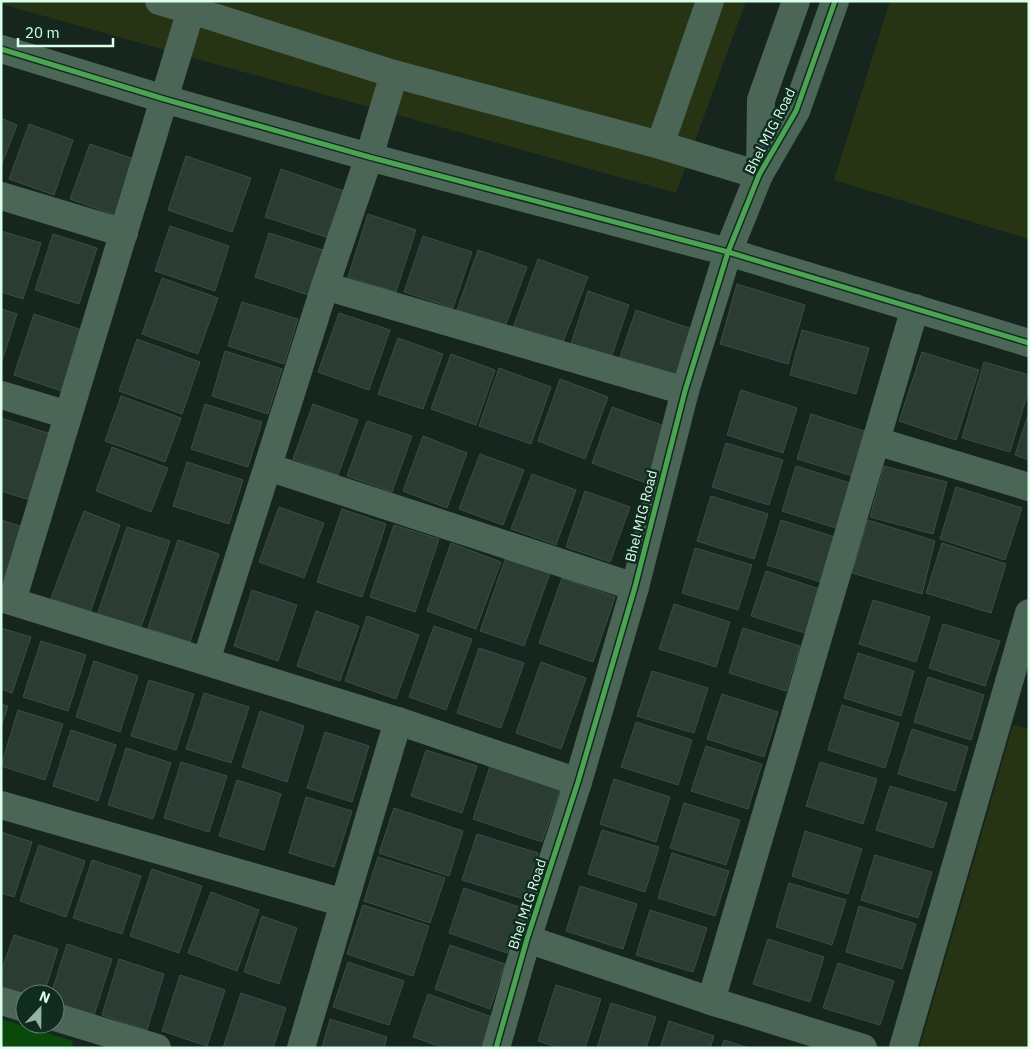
<svg xmlns="http://www.w3.org/2000/svg" width="1030" height="1049" font-family="'IBM Plex Sans',sans-serif">
  <style>
    .green { fill: #273414 }
    .water { fill: #0a480b }
    .building { fill: #2b3c35; stroke: #384f45 }
    .lines { fill: none; stroke-linecap: round; stroke-linejoin: round }
    .minor { stroke: #4b6656; stroke-width: 28 }
    .tertiary { stroke: #4b6656; stroke-width: 28 }
    .cycleway-casing { stroke: #102b1f; stroke-width: 8 }
    .cycleway { stroke: #4ca352; stroke-width: 5 }
    .labels { text-anchor: middle; stroke-width: 5; stroke-linejoin: round; paint-order: stroke }
    .street-label { font-size: 14px; fill: #daffec; stroke: #102b1f }
  </style>
  <rect width="100%" height="100%" fill="#16251e"/>
  <g class="green">
    <path d="M1 1H746L676 193 1 4Z"/>
    <path d="M890 1H1029V239L834 180Z"/>
    <path d="M1013 725 1029 729V1048H926L920 1046Z"/>
  </g>
  <path class="water" d="M1 1019 73 1041 72 1048H1Z"/>
  <g class="building">
    <path d="M1 118 17 125 1 166Z"/>
    <path d="M29 124 73 140 54 195 9 179Z"/>
    <path d="M90 144 134 159 115 215 70 199Z"/>
    <path d="M186 156 251 178 232 232 168 210Z"/>
    <path d="M281 169 344 191 329 238 265 217Z"/>
    <path d="M368 214 416 230 396 292 348 277Z"/>
    <path d="M170 226 229 246 215 291 155 271Z"/>
    <path d="M1 231 41 243 23 299 1 292Z"/>
    <path d="M269 233 326 251 311 296 255 277Z"/>
    <path d="M53 234 97 248 79 304 35 290Z"/>
    <path d="M423 236 472 252 453 308 404 292Z"/>
    <path d="M478 250 527 267 505 327 457 310Z"/>
    <path d="M538 259 588 277 560 350 512 331Z"/>
    <path d="M162 278 218 298 198 354 142 334Z"/>
    <path d="M737 284 805 305 788 364 720 344Z"/>
    <path d="M588 291 629 305 610 361 570 347Z"/>
    <path d="M242 302 298 319 284 364 228 346Z"/>
    <path d="M1 309 17 314 1 364Z"/>
    <path d="M636 310 698 331 679 387 617 366Z"/>
    <path d="M339 313 390 330 369 390 318 372Z"/>
    <path d="M34 314 88 332 68 393 14 375Z"/>
    <path d="M802 330 869 348 856 394 790 375Z"/>
    <path d="M398 338 443 354 423 409 378 394Z"/>
    <path d="M137 339 200 362 182 414 119 391Z"/>
    <path d="M225 351 282 369 268 414 212 396Z"/>
    <path d="M922 352 979 370 956 440 899 421Z"/>
    <path d="M451 354 495 370 476 425 431 409Z"/>
    <path d="M984 362 1029 375V389L1010 452 962 438Z"/>
    <path d="M499 368 551 387 531 444 479 426Z"/>
    <path d="M560 379 608 397 585 459 538 441Z"/>
    <path d="M741 390 797 408 783 453 727 435Z"/>
    <path d="M121 396 181 418 165 462 105 441Z"/>
    <path d="M205 404 262 422 248 467 191 449Z"/>
    <path d="M313 404 358 420 338 475 293 459Z"/>
    <path d="M612 407 667 427 646 483 592 463Z"/>
    <path d="M1029 412V460L1015 455Z"/>
    <path d="M811 414 867 432 853 476 797 459Z"/>
    <path d="M1 418 51 434 30 500 1 491Z"/>
    <path d="M367 421 412 436 392 492 347 476Z"/>
    <path d="M423 436 467 453 447 508 403 491Z"/>
    <path d="M726 443 783 460 769 505 712 487Z"/>
    <path d="M112 447 168 468 151 512 96 491Z"/>
    <path d="M480 454 524 470 503 525 459 509Z"/>
    <path d="M187 462 243 480 229 524 173 506Z"/>
    <path d="M796 466 853 484 839 529 782 511Z"/>
    <path d="M884 466 947 482 933 534 870 517Z"/>
    <path d="M532 474 576 490 556 545 511 529Z"/>
    <path d="M956 487 1022 508 1005 560 940 539Z"/>
    <path d="M585 491 630 507 610 562 566 547Z"/>
    <path d="M711 496 768 514 754 559 697 541Z"/>
    <path d="M279 507 324 523 304 578 259 562Z"/>
    <path d="M342 509 386 524 362 597 317 582Z"/>
    <path d="M84 511 120 525 90 613 51 598Z"/>
    <path d="M1 520 30 529 12 585 1 582Z"/>
    <path d="M781 520 838 538 824 583 767 565Z"/>
    <path d="M868 520 935 541 922 594 852 573Z"/>
    <path d="M394 525 439 539 415 612 370 597Z"/>
    <path d="M127 527 170 541 140 630 97 615Z"/>
    <path d="M178 540 219 554 190 642 148 628Z"/>
    <path d="M451 543 501 562 476 629 427 611Z"/>
    <path d="M942 543 1006 564 991 613 926 593Z"/>
    <path d="M695 548 752 565 738 610 682 593Z"/>
    <path d="M506 557 550 573 524 646 480 631Z"/>
    <path d="M766 571 822 590 808 634 751 616Z"/>
    <path d="M562 578 615 597 593 662 539 643Z"/>
    <path d="M252 590 297 605 278 661 234 646Z"/>
    <path d="M873 600 930 617 916 662 859 644Z"/>
    <path d="M674 604 730 622 716 667 659 649Z"/>
    <path d="M316 611 359 626 340 681 297 666Z"/>
    <path d="M367 616 419 635 396 699 345 681Z"/>
    <path d="M943 624 1000 641 985 686 929 668Z"/>
    <path d="M434 626 472 639 446 710 409 697Z"/>
    <path d="M1 628 31 637 12 693 1 689Z"/>
    <path d="M743 628 800 646 786 691 729 673Z"/>
    <path d="M41 641 86 655 68 711 23 697Z"/>
    <path d="M479 648 524 663 501 728 457 713Z"/>
    <path d="M858 653 914 671 901 716 844 698Z"/>
    <path d="M94 661 138 676 120 732 76 717Z"/>
    <path d="M541 662 586 678 561 749 516 733Z"/>
    <path d="M652 671 708 688 694 733 637 716Z"/>
    <path d="M928 677 984 695 971 740 914 722Z"/>
    <path d="M149 680 194 694 176 750 131 736Z"/>
    <path d="M204 693 249 707 231 763 186 749Z"/>
    <path d="M722 694 778 712 764 757 707 739Z"/>
    <path d="M1 704 8 706 1 727Z"/>
    <path d="M842 705 899 723 885 768 828 750Z"/>
    <path d="M18 710 63 724 45 780 1 766Z"/>
    <path d="M260 711 304 726 287 782 242 767Z"/>
    <path d="M636 722 692 740 678 785 621 767Z"/>
    <path d="M912 729 968 747 955 791 898 774Z"/>
    <path d="M71 730 116 745 98 801 53 786Z"/>
    <path d="M325 732 369 746 352 802 307 788Z"/>
    <path d="M706 746 762 764 748 809 691 791Z"/>
    <path d="M126 748 171 763 153 819 108 805Z"/>
    <path d="M426 750 477 766 462 813 411 796Z"/>
    <path d="M492 760 562 784 542 842 473 819Z"/>
    <path d="M181 762 227 776 209 832 164 818Z"/>
    <path d="M820 762 877 779 863 824 806 806Z"/>
    <path d="M614 779 670 797 656 842 600 824Z"/>
    <path d="M237 780 281 794 264 850 219 836Z"/>
    <path d="M890 786 947 803 933 848 876 830Z"/>
    <path d="M306 797 352 811 334 867 289 853Z"/>
    <path d="M684 803 740 820 726 865 670 848Z"/>
    <path d="M394 808 463 831 449 876 379 853Z"/>
    <path d="M602 830 659 847 645 892 588 874Z"/>
    <path d="M805 831 862 849 848 894 792 876Z"/>
    <path d="M1 832 32 842 14 897 1 893Z"/>
    <path d="M477 834 538 853 524 899 462 880Z"/>
    <path d="M39 845 85 861 66 917 20 901Z"/>
    <path d="M672 853 729 871 715 916 658 898Z"/>
    <path d="M875 855 932 872 918 918 861 900Z"/>
    <path d="M378 857 445 878 430 923 364 901Z"/>
    <path d="M92 860 141 876 122 934 73 918Z"/>
    <path d="M152 869 202 886 179 953 130 936Z"/>
    <path d="M789 883 846 900 832 945 776 927Z"/>
    <path d="M580 886 637 904 623 949 566 931Z"/>
    <path d="M464 888 522 908 507 953 449 933Z"/>
    <path d="M211 892 259 910 237 971 188 953Z"/>
    <path d="M363 905 429 926 413 976 347 954Z"/>
    <path d="M859 906 916 924 902 969 846 952Z"/>
    <path d="M650 910 707 928 693 972 636 955Z"/>
    <path d="M262 916 297 928 279 984 244 972Z"/>
    <path d="M14 935 58 949 44 994 1 992V972Z"/>
    <path d="M768 939 824 957 810 1002 753 984Z"/>
    <path d="M67 944 112 959 94 1015 55 1002V994H51Z"/>
    <path d="M450 945 505 964 490 1009 435 989Z"/>
    <path d="M119 959 164 974 147 1030 102 1015Z"/>
    <path d="M348 962 404 981 389 1025 333 1007Z"/>
    <path d="M838 963 894 981 880 1025 823 1008Z"/>
    <path d="M180 975 225 990 207 1046 162 1031Z"/>
    <path d="M556 985 601 999 585 1048H560L538 1041Z"/>
    <path d="M241 993 286 1008 273 1048H223Z"/>
    <path d="M428 994 492 1017 481 1048H445L413 1037Z"/>
    <path d="M611 1003 656 1017 646 1048H597Z"/>
    <path d="M330 1019 387 1037 384 1048H322Z"/>
    <path d="M669 1021 714 1036 710 1048H660Z"/>
    <path d="M724 1040 749 1048H722Z"/>
  </g>
  <g class="lines">
    <g class="minor">
      <path d="M1 49 164 99 369 157 728 252"/>
      <path d="M660 145 710 1"/>
      <path d="M1 196 124 233"/>
      <path d="M325 286 685 391"/>
      <path d="M1 395 68 415"/>
      <path d="M876 441 1029 487"/>
      <path d="M268 467 635 587"/>
      <path d="M1 598 398 721 578 782"/>
      <path d="M12 601 191 10"/>
      <path d="M206 661 325 286 369 157 394 74"/>
      <path d="M1 805 344 903"/>
      <path d="M527 939 711 1001 863 1048"/>
      <path d="M1 1001 25 1008"/>
      <path d="M711 1001 915 308"/>
      <path d="M55 1017 157 1048"/>
      <path d="M301 1048 398 721"/>
      <path d="M903 1048 1029 613"/>
    </g>
    <g class="tertiary">
      <path d="M159 1 191 10 394 74 660 145 759 175"/>
      <path d="M760 171 761 100 796 1"/>
      <path d="M728 252 1029 343"/>
      <path d="M496 1048 527 939 578 782 635 587 685 391 728 252 759 175 796 111 835 1"/>
    </g>
    <defs>
      <g id="cycleway">
        <path d="M1 49 164 99 369 157 728 252 1029 343"/>
        <path d="M496 1048 527 939 578 782 635 587 685 391 728 252 759 175 796 111 835 1"/>
      </g>
    </defs>
    <use href="#cycleway" class="cycleway-casing"/>
    <use href="#cycleway" class="cycleway"/>
  </g>
  <g class="labels">
    <g class="street-label">
      <text transform="translate(770 131) rotate(-63)" y="5">Bhel MIG Road</text>
      <text transform="translate(641 516) rotate(-76)" y="5">Bhel MIG Road</text>
      <text transform="translate(527 904) rotate(-72)" y="5">Bhel MIG Road</text>
    </g>
  </g>
  <rect width="1030" height="1049" fill="none" stroke="#daffec" stroke-width="5"/>
  <g transform="translate(40 1009) rotate(22)"><circle r="24" fill="#102b1f" stroke="#618071"/>
  <path d="M0-4L9 19L0 12L-9 19Z" fill="#95b3a4"/>
  <text y="-8" font-size="14" font-weight="bold" text-anchor="middle" fill="#daffec">N</text>
  </g>
  <path d="M18 38v8h95v-8" fill="none" stroke="#daffec" stroke-width="2.5"/>
  <text x="25" y="38" font-size="15" fill="#daffec" stroke="#102b1f" stroke-width="4" paint-order="stroke">20 m</text>
</svg>
